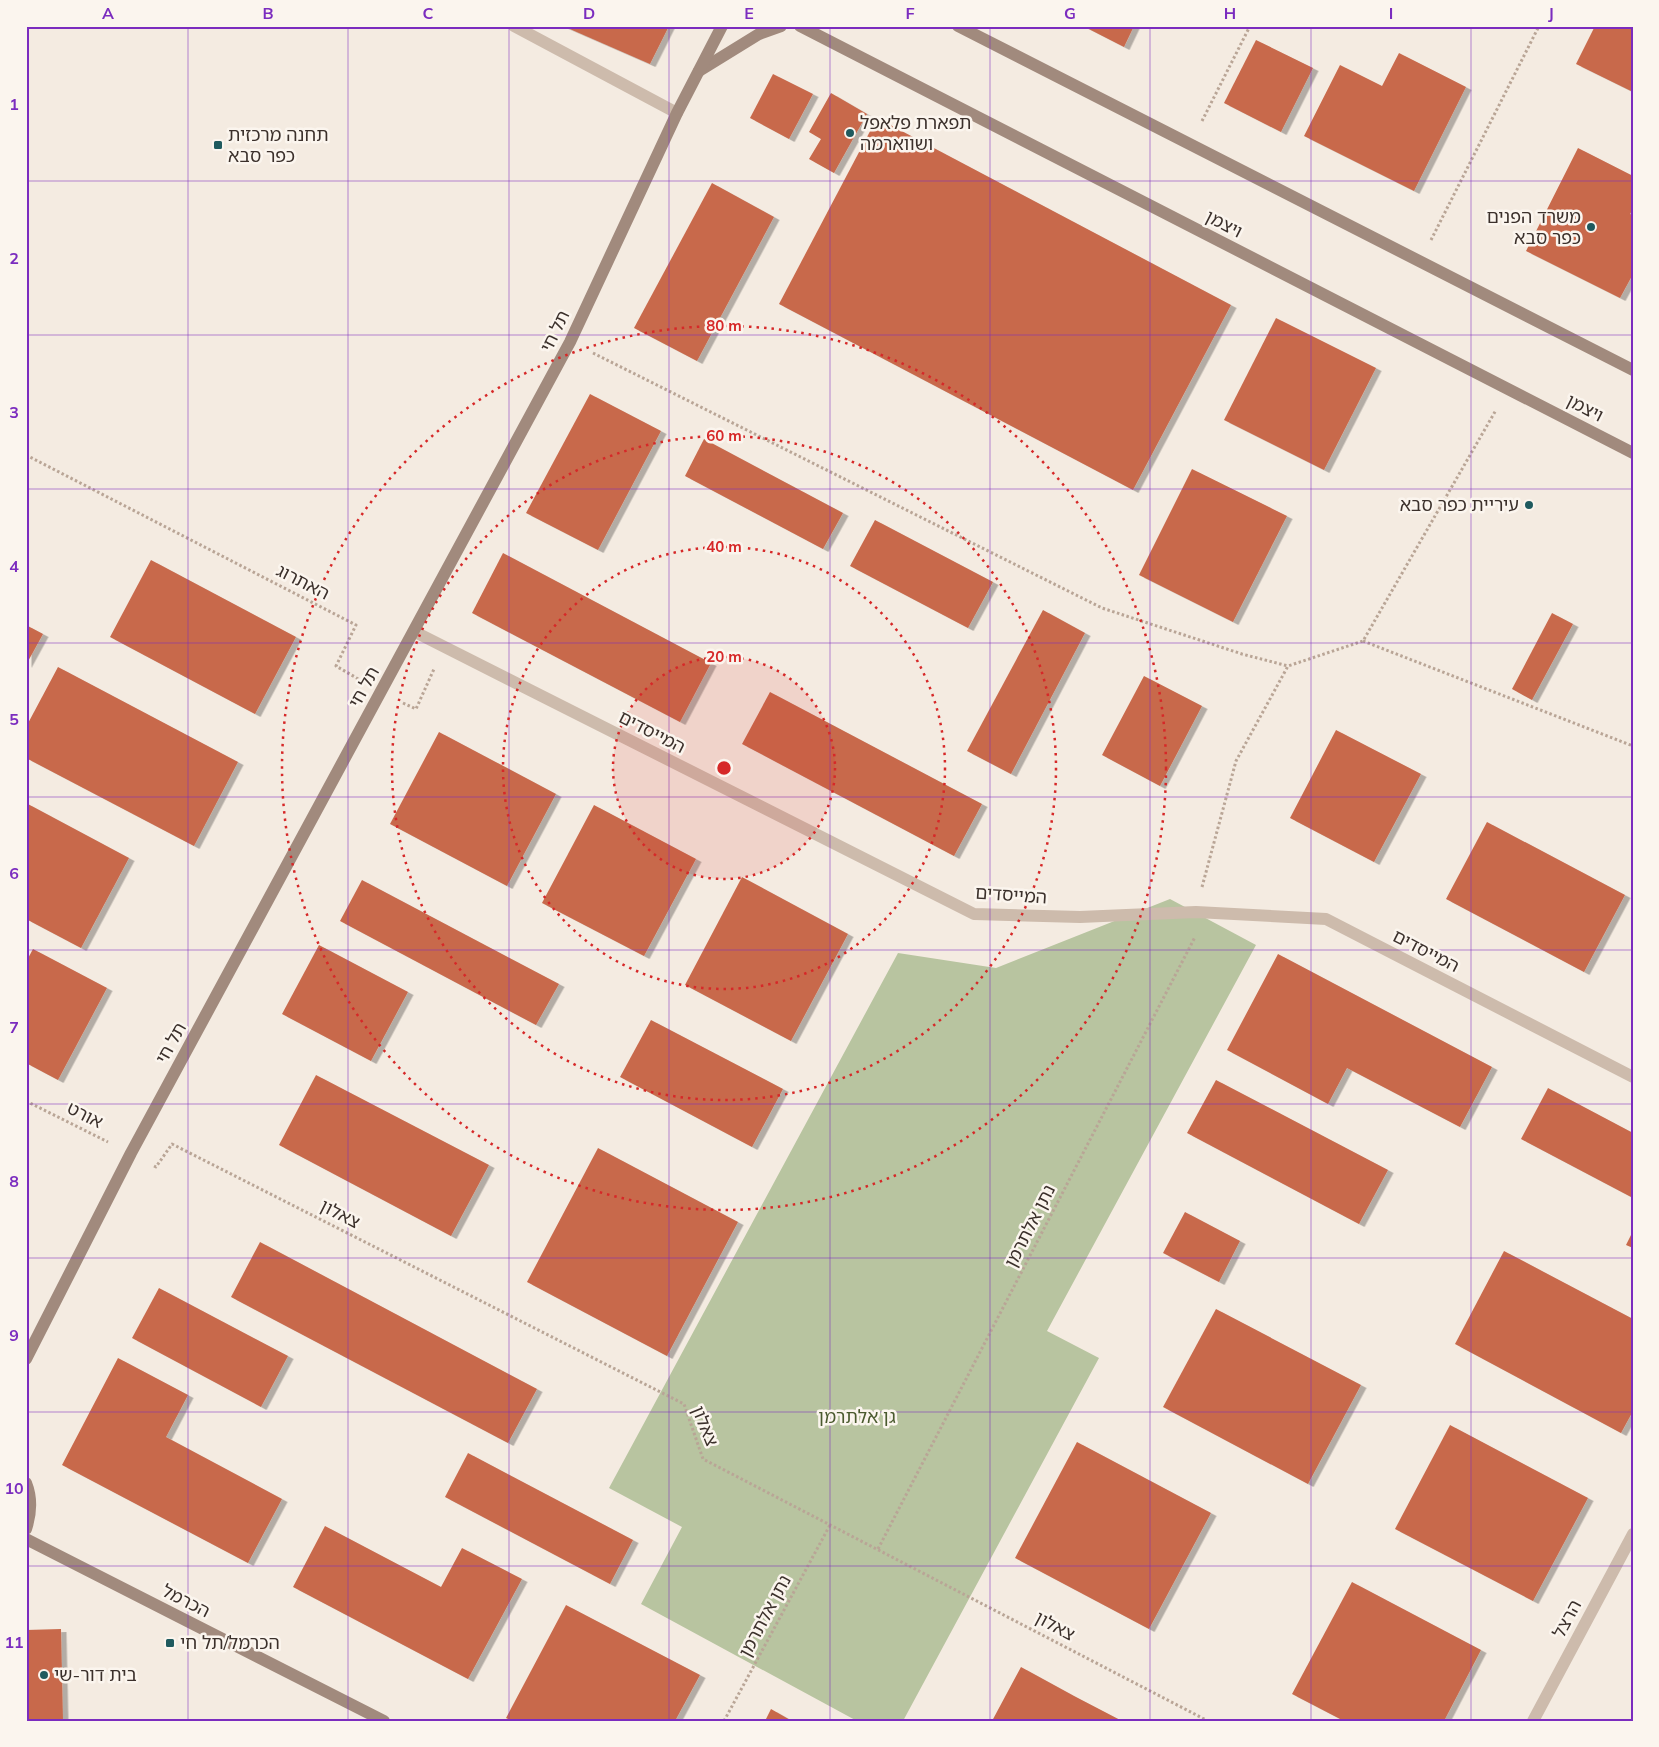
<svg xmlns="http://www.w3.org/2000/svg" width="1659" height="1747" font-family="Mulish,'Noto Sans Hebrew',sans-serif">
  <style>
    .green { fill: #b8c4a0 }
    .building { fill: #c8694b; filter: url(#shadow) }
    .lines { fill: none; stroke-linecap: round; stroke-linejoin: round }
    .path { stroke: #b9a596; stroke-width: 3; stroke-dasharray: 2.5 2.5; stroke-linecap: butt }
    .lane { stroke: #cdbbac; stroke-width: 12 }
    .street { stroke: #cdbbac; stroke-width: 12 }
    .secondary { stroke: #a18a7d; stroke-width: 12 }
    .grid { fill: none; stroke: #7b2cbf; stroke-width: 1; stroke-opacity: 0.55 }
    .ring { fill: none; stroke: #d62828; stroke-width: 2.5; stroke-dasharray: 2.5 5 }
    .poi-dot { fill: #1f5a5e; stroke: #fbf5ee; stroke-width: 2 }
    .labels { text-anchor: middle; stroke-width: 5; stroke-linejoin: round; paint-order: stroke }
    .poi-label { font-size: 18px; fill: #3b302b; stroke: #fbf5ee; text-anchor: start }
    .street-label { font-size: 18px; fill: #3b302b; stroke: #fbf5ee }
    .park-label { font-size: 18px; fill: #4a5a2e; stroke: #fbf5ee }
    .centre { fill: #d62828; stroke: #fbf5ee; stroke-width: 2.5 }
    .ring-label { font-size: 15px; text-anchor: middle; font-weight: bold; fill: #d62828; stroke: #fbf5ee; stroke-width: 5; stroke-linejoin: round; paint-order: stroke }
    .neatline { fill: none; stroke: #7b2cbf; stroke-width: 2 }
    .grid-label { font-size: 16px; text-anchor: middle; font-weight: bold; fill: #7b2cbf }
  </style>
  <defs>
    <filter id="shadow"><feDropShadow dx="5.5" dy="3" stdDeviation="0" flood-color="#0004"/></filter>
  </defs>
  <rect width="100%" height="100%" fill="#f4ebe1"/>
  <path class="green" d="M1170 899 1256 945 1047 1331 1099 1358 903 1721H857L641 1604 682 1527 609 1488 898 953 996 968Z"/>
  <g class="building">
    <path d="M563 26H669L650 64Z"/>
    <path d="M1083 26H1134L1124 47Z"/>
    <path d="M1595 26H1633V92L1576 64Z"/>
    <path d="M1256 40 1313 68 1281 132 1224 103Z"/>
    <path d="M1399 53 1466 87 1414 191 1304 136 1340 65 1382 86Z"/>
    <path d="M773 74 813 94 789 139 750 118Z"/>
    <path d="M831 93 867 114 834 173 809 159 821 139 809 132Z"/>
    <path d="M877 118 1231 305 1133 490 779 304Z"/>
    <path d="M1578 148 1633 176V209L1630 214 1633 215V274L1620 298 1526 251Z"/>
    <path d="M712 183 774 217 697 361 634 328Z"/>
    <path d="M1276 318 1376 368 1324 470 1224 420Z"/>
    <path d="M590 394 661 431 598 550 526 513Z"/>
    <path d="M704 439 843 513 823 549 685 476Z"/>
    <path d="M1192 469 1287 516 1233 622 1139 575Z"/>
    <path d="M875 520 993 582 968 628 850 566Z"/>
    <path d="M503 553 711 663 680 722 472 613Z"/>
    <path d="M151 560 296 637 255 714 110 637Z"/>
    <path d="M1043 610 1085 633 1011 774 967 751Z"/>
    <path d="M1552 613 1573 624 1532 700 1512 689Z"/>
    <path d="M26 625 43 634 26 665Z"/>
    <path d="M58 667 238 762 194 846 26 758V727Z"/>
    <path d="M1144 676 1202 706 1160 786 1102 755Z"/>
    <path d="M770 692 982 804 954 856 742 744Z"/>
    <path d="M1336 730 1421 774 1374 862 1290 818Z"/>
    <path d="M439 732 556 794 507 886 390 824Z"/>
    <path d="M26 803 129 858 81 948 26 919Z"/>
    <path d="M594 805 696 859 644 956 542 903Z"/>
    <path d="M1487 822 1625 895 1584 972 1446 899Z"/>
    <path d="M742 877 848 934 791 1041 685 985Z"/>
    <path d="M362 880 559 984 536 1025 340 921Z"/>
    <path d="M319 945 408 992 371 1061 282 1014Z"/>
    <path d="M33 949 107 988 58 1080 26 1063V962Z"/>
    <path d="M1278 954 1492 1067 1460 1127 1347 1068 1328 1104 1227 1050Z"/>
    <path d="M651 1020 783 1089 752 1147 620 1077Z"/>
    <path d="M316 1075 489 1165 451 1236 279 1145Z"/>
    <path d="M1216 1080 1388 1170 1359 1224 1187 1133Z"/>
    <path d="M1548 1088 1633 1133V1198L1521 1139Z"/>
    <path d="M598 1148 738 1222 667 1356 527 1282Z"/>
    <path d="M1185 1212 1240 1241 1219 1282 1163 1253Z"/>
    <path d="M1633 1231V1248L1626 1245Z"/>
    <path d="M260 1242 537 1389 508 1443 231 1297Z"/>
    <path d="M1504 1251 1633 1319V1411L1621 1433 1455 1344Z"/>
    <path d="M159 1288 288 1356 261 1407 132 1338Z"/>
    <path d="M1216 1309 1361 1385 1308 1484 1163 1407Z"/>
    <path d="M118 1358 188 1395 166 1437 282 1499 248 1563 62 1465Z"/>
    <path d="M1450 1425 1588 1498 1533 1601 1395 1529Z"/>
    <path d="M1077 1442 1211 1513 1149 1629 1015 1558Z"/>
    <path d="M468 1453 633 1540 610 1584 445 1497Z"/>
    <path d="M325 1526 441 1587 462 1548 522 1579 468 1679 293 1587Z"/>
    <path d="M1352 1582 1481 1650 1444 1721H1344L1292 1694Z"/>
    <path d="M566 1605 700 1675 675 1721H512L506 1718Z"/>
    <path d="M61 1629 63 1721H26V1630Z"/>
    <path d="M1021 1667 1074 1696 1122 1721H992Z"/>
    <path d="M771 1709 792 1721H765Z"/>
  </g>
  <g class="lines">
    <g class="path">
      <path d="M1202 121 1250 26"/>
      <path d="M1431 240 1539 26"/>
      <path d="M593 353 1102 608 1242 654 1288 666"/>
      <path d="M26 455 356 625 336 666 360 680"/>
      <path d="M1363 641 1633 746"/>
      <path d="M403 703 416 709 434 669"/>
      <path d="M1202 887 1236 761 1288 666 1363 641 1496 410"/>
      <path d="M26 1101 108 1142"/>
      <path d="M154 1166 156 1167 172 1144 684 1404 703 1459 1208 1721"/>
      <path d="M878 1549 1195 937"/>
      <path d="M724 1721 830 1525"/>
    </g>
    <path class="lane" d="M514 26 677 113"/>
    <g class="street">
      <path d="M415 632 974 914 1080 917 1196 912 1326 919 1633 1077"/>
      <path d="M1533 1721 1633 1534"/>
    </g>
    <g class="secondary">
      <path d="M800 26 1633 453"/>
      <path d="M958 26 1633 370"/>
      <path d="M699 71 759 34 781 26"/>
      <path d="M26 1359 131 1153 570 342 677 113 722 26"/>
      <path d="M26 1483C32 1498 31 1514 26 1529"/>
      <path d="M26 1539 384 1721"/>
    </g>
  </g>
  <path class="grid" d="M188 26V1721M348 26V1721M509 26V1721M669 26V1721M830 26V1721M990 26V1721M1150 26V1721M1311 26V1721M1471 26V1721M26 181H1633M26 335H1633M26 489H1633M26 643H1633M26 797H1633M26 950H1633M26 1104H1633M26 1258H1633M26 1412H1633M26 1566H1633"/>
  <circle cx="724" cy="768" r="111" fill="#d62828" fill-opacity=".12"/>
  <g class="ring">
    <circle cx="724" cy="768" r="111"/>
    <circle cx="724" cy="768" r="221"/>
    <circle cx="724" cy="768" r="332"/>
    <circle cx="724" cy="768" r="442"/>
  </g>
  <g class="poi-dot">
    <circle cx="850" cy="133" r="5"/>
    <rect x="213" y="140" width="10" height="10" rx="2.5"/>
    <circle cx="1591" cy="227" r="5"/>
    <circle cx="1529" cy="505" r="5"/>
    <rect x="165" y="1638" width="10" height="10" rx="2.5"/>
    <circle cx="44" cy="1675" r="5"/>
  </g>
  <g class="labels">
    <g class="poi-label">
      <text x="860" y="129">תפארת פלאפל<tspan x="860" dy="21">ושווארמה</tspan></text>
      <text x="228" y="141">תחנה מרכזית<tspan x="228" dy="21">כפר סבא</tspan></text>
      <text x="1581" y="223" text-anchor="end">משרד הפנים<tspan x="1581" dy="21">כפר סבא</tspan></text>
      <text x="1519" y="511" text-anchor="end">עיריית כפר סבא</text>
      <text x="180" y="1649">הכרמל/תל חי</text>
      <text x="54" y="1681">בית דור-שי</text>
    </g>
    <g class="street-label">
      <text transform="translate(1224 224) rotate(27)" y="6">ויצמן</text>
      <text transform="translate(555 331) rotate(-64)" y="6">תל חי</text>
      <text transform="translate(1585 408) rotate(27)" y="6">ויצמן</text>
      <text transform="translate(303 582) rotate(27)" y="6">האתרוג</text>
      <text transform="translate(364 687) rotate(-61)" y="6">תל חי</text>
      <text transform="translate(652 732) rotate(27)" y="6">המייסדים</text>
      <text transform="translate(1011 895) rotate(4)" y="6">המייסדים</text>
      <text transform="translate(1426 951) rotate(27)" y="6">המייסדים</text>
      <text transform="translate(171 1043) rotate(-61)" y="6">תל חי</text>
      <text transform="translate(85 1115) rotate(27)" y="6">אורט</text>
      <text transform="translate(340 1214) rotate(27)" y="6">צאלון</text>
      <text transform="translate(1030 1226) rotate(-63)" y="6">נתן אלתרמן</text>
      <text transform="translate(705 1426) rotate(68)" y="6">צאלון</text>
      <text transform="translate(186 1601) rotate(27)" y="6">הכרמל</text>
      <text transform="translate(765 1616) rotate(-62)" y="6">נתן אלתרמן</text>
      <text transform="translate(1567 1619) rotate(-62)" y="6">הרצל</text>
      <text transform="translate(1055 1626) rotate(28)" y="6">צאלון</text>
    </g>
    <g class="park-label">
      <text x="857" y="1423">גן אלתרמן</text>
    </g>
  </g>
  <circle cx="724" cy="768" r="8" class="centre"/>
  <g class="ring-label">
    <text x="724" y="331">80 m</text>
    <text x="724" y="441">60 m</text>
    <text x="724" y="552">40 m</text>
    <text x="724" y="662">20 m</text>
  </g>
  <rect width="1659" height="1747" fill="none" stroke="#fbf5ee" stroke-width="55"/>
  <rect x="28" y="28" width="1604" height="1692" class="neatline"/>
  <g class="grid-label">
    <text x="108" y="19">A</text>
    <text x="268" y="19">B</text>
    <text x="428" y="19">C</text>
    <text x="589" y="19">D</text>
    <text x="749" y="19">E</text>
    <text x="910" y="19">F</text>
    <text x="1070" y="19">G</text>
    <text x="1230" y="19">H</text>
    <text x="1391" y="19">I</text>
    <text x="1551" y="19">J</text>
    <text x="14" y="110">1</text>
    <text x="14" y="264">2</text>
    <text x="14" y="418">3</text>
    <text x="14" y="572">4</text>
    <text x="14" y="725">5</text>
    <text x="14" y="879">6</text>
    <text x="14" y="1033">7</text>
    <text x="14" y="1187">8</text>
    <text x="14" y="1341">9</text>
    <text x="14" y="1494">10</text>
    <text x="14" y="1648">11</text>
  </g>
</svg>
